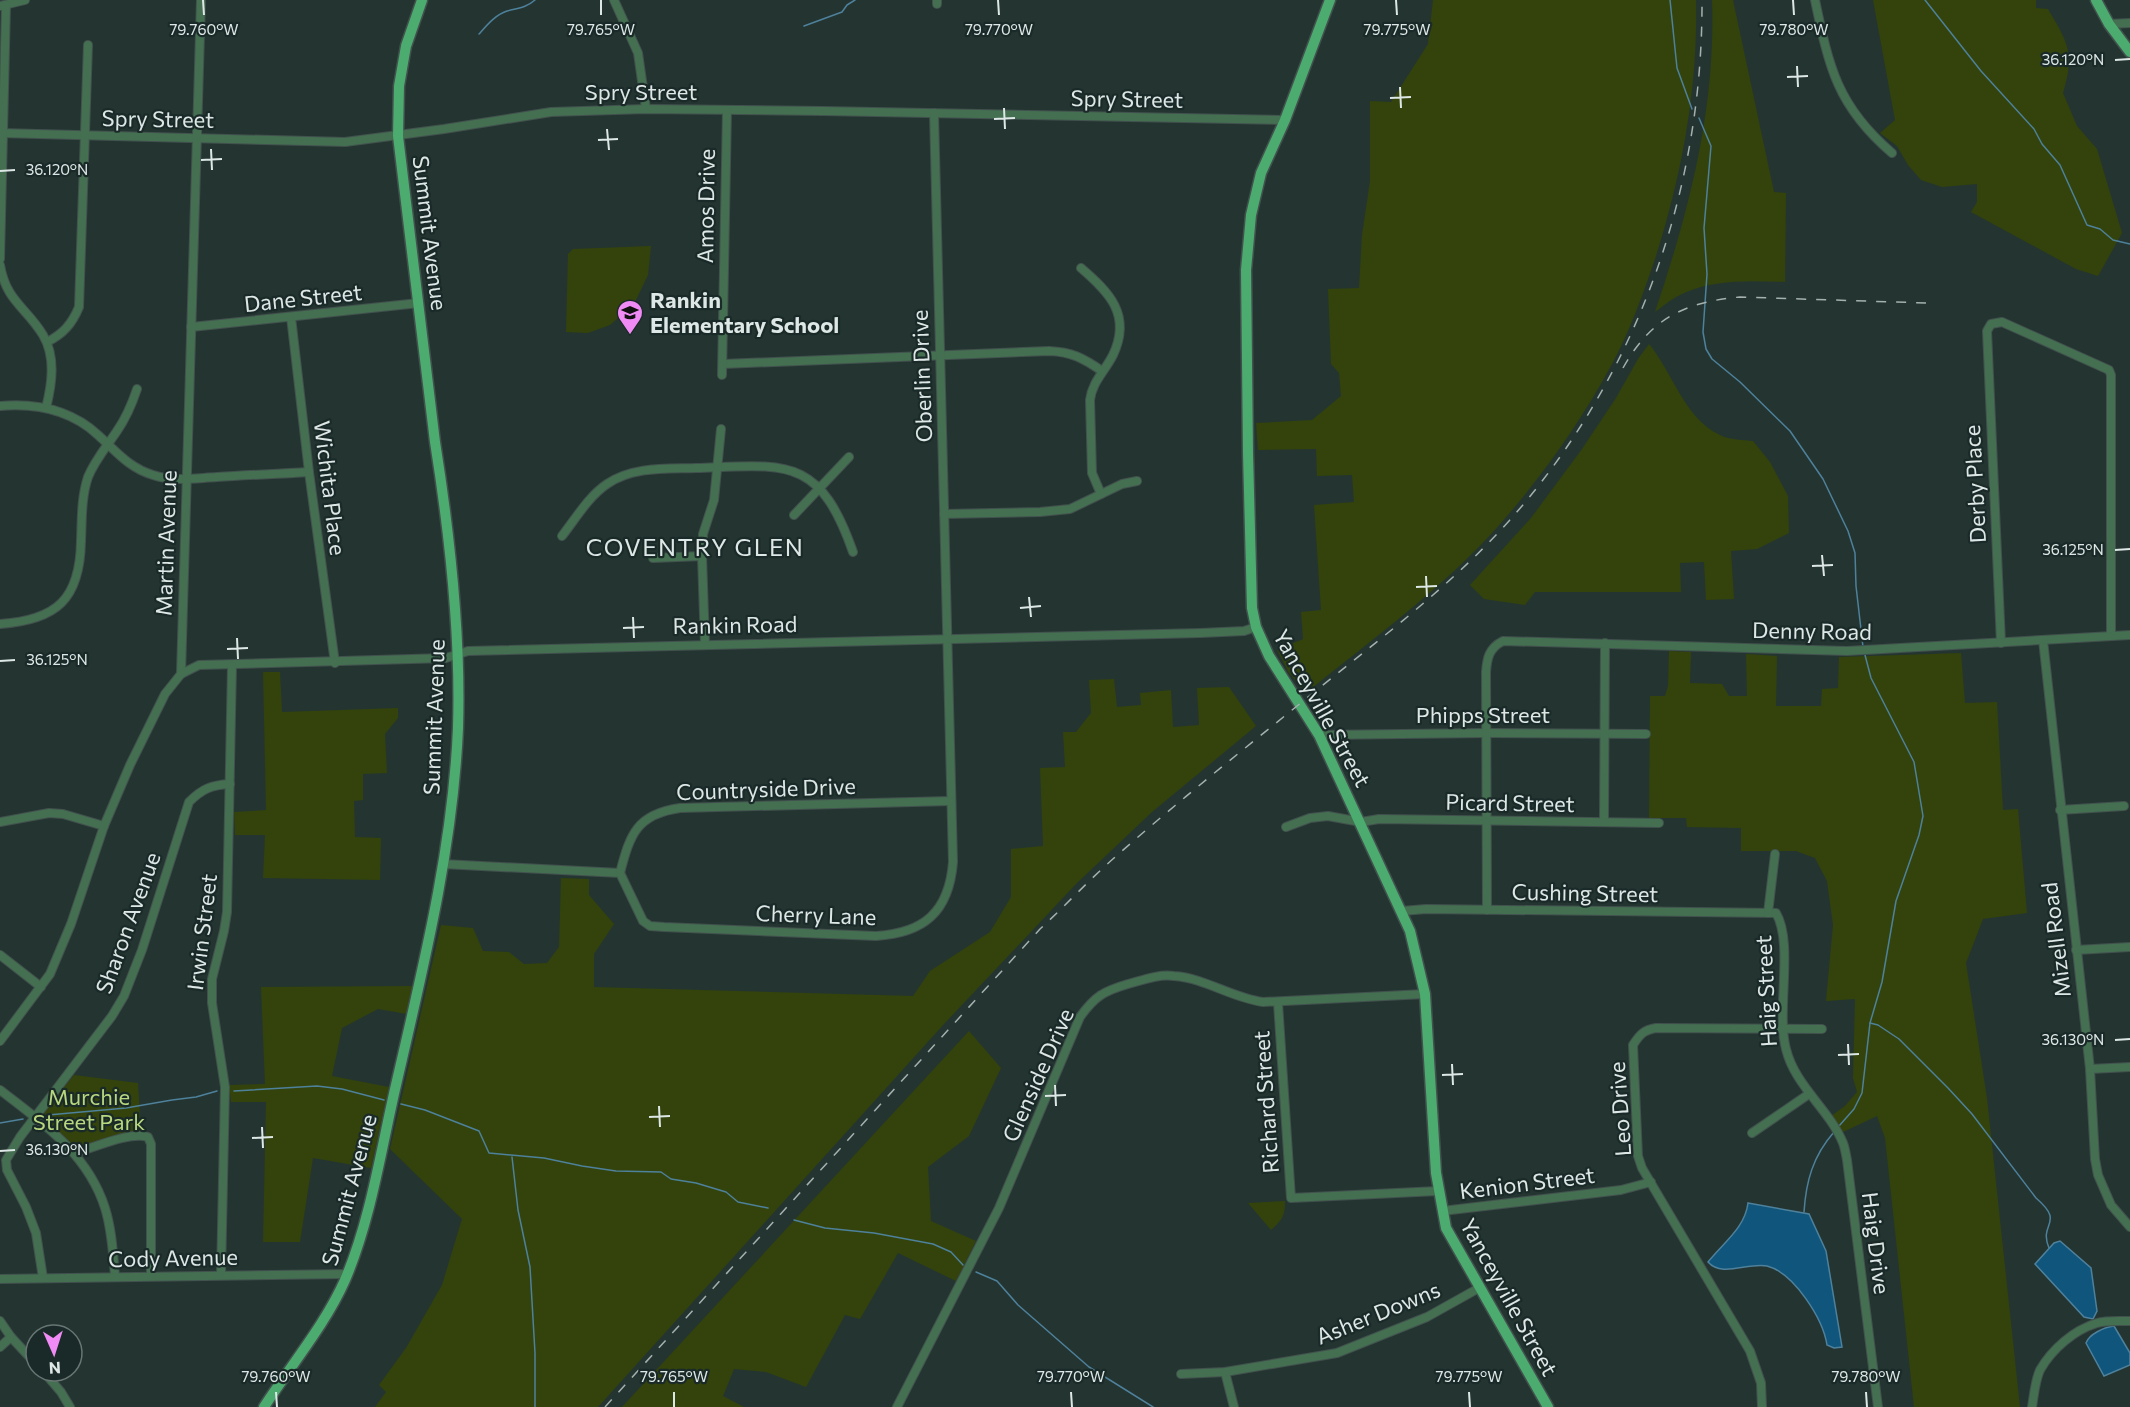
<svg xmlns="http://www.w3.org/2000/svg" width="2130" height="1407" font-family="Commissioner,sans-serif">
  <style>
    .green { fill: #33430b }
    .water { fill: #10557c; stroke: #4e819c; stroke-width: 1.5 }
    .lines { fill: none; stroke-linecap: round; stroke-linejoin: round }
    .stream { stroke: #4e819c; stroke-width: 1.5 }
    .minor-casing { stroke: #42514e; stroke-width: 10 }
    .major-casing { stroke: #42514e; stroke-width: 13 }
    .minor { stroke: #446f51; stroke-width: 8 }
    .major { stroke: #4cab6f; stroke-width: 10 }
    .rail { stroke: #a5b1af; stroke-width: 1.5; stroke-dasharray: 10 10; stroke-linecap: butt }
    .ticks { fill: none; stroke: #dde7e5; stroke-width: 2 }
    .labels { text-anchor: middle; stroke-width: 4.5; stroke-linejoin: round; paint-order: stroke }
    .street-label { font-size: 22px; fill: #dde7e5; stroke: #1a2a28 }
    .poi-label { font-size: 22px; font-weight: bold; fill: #dde7e5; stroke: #1a2a28; text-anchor: start }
    .park-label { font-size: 22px; fill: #b8d77e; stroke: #1a2a28 }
    .neighbourhood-label { font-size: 24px; letter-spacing: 1.5px; fill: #dde7e5; stroke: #1a2a28 }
    .ticks-label { font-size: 15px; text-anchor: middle; fill: #dde7e5; stroke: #1a2a28; stroke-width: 4.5; stroke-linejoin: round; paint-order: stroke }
  </style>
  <rect width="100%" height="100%" fill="#243531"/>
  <g class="green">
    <path d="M1433 0H1696C1698 88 1682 175 1655 259 1643 294 1630 331 1612 364 1582 420 1543 475 1501 523 1446 586 1371 640 1306 693L1289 673 1277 650 1303 639 1301 612 1321 610 1314 505 1354 502 1352 475 1317 476 1316 449 1258 450 1256 423 1312 420 1341 396 1339 373 1331 364 1328 289 1359 288 1362 235 1370 181V101L1391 102 1428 44Z"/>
    <path d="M1712 0H1733L1774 192 1786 193 1785 282C1748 281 1711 279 1678 296 1670 300 1662 307 1655 312 1689 211 1716 108 1712 0Z"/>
    <path d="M1873 0H2036V8L2048 9C2068 43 2075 53 2063 93L2077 126 2097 149 2122 233 2098 276 2076 269 1971 212 1977 202V184L1942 187 1921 180 1908 165 1897 146 1880 133 1895 120Z"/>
    <path d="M651 246 648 275 634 304 610 325 588 333 566 332 568 254 573 249Z"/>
    <path d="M1649 344C1673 373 1684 418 1720 435 1730 440 1743 440 1753 441L1770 462 1788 496 1789 533 1757 549 1731 551 1734 599 1706 600 1704 562 1680 563 1681 592H1535L1525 605 1484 599 1470 585 1531 518 1582 449 1616 398 1638 359Z"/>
    <path d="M1669 651 1691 652 1690 683 1722 684 1729 696H1747L1746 654 1777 656 1776 706H1821L1822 689 1838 688 1839 657 1961 653 1965 703 1997 702 2003 810 2018 809 2027 913 1983 919 1966 963 1987 1098 2020 1407H1914L1885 1138 1877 1116 1841 1133 1831 1116 1845 1106 1857 1092 1853 1078 1855 999 1826 1001 1833 925 1827 881 1815 858 1796 851H1741V828L1687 827 1686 818H1649L1650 696H1665L1668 686Z"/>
    <path d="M263 672H280L282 712 398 708V718L385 734 387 773 363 774V800L354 801 355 837 381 838 380 880 263 878 265 835H235L234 812 266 810Z"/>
    <path d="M1114 679 1117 707 1141 705 1140 693 1171 690 1173 727 1199 725 1197 688 1229 687 1256 726 1152 812 1076 884 944 1024 598 1407H375L386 1392 379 1385 406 1348 442 1285 462 1219 390 1149 441 925 473 928 483 951 509 952 524 964 547 963 559 947 561 878 589 879V895L614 924 594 954V987L913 996 930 971 990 932 1011 897V849L1043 846 1040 768 1065 767 1063 732H1076L1091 713 1089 680Z"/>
    <path d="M412 986 407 1014 378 1009 342 1028 332 1076 389 1087 371 1168 313 1158 300 1242H263L266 1102H231L229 1085 265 1084 261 987Z"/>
    <path d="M969 1031 1001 1068 969 1136 928 1167 931 1221 976 1241 956 1281 898 1253 860 1319 845 1315 806 1387 766 1372 734 1369 723 1396 744 1407H622Z"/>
    <path d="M74 1075 138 1083 141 1131 75 1147 45 1119 44 1112Z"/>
    <path d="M1285 1201C1285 1216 1282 1220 1271 1230L1248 1203Z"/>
  </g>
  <g class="water">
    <path d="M1748 1203 1809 1214 1826 1251 1842 1347 1834 1348 1827 1345C1823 1319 1794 1273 1767 1266 1748 1262 1722 1278 1708 1262 1723 1243 1745 1228 1748 1203Z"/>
    <path d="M2060 1241 2091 1268 2097 1311 2093 1319 2084 1317 2035 1264 2054 1243Z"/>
    <path d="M2114 1326 2130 1353V1365L2104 1376 2086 1343C2089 1334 2105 1327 2114 1326Z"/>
  </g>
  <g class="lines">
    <g class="stream">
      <path d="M1670 0 1677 68 1692 109"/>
      <path d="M1925 0 1981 71 2034 129 2042 144 2060 165 2087 225 2100 229 2113 240 2130 244"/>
      <path d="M804 26 842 12 847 5 855 0"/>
      <path d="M479 34C487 25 495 15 507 11 518 8 526 8 535 0"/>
      <path d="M1699 118 1711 146 1704 228 1707 274 1703 332 1706 349 1712 359 1740 382 1790 431 1823 479 1848 531 1855 553 1856 586 1863 647"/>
      <path d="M1870 1023 1878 1025 1899 1039 1948 1088 1972 1114 2036 1198C2066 1224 2038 1222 2049 1248"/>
      <path d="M234 1091 317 1086 342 1089 384 1100"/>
      <path d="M401 1104 425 1110 479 1131 489 1153 544 1158 582 1166 616 1171 661 1172 671 1179 696 1183 726 1192 738 1202 768 1208"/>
      <path d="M48 1115 126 1108 172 1100 196 1097 217 1091"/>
      <path d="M0 1123 23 1119"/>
      <path d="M1839 1126 1854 1109 1862 1093 1870 1023 1882 982 1896 901 1919 835 1923 816 1914 762 1871 678 1865 655"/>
      <path d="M512 1157 518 1210 530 1267 535 1353V1407"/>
      <path d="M1804 1212C1806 1181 1813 1156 1834 1132"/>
      <path d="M794 1220 825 1228 874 1233 933 1244 951 1252 963 1265"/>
      <path d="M976 1272 997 1281 1018 1305 1089 1367 1153 1407"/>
    </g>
    <defs>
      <g id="minor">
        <path d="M614 0 638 53 646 109"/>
        <path d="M937 0V4"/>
        <path d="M1815 0C1829 67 1837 106 1892 153"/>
        <path d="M0 6 25 0"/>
        <path d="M2109 24 2130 23"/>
        <path d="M0 133 345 142 444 129 551 112 646 109 823 111 1285 120"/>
        <path d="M0 259 6 5"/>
        <path d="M0 265C6 301 26 307 43 335 56 357 52 384 46 408"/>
        <path d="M1081 268C1109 292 1132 315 1113 355 1105 371 1092 382 1090 400L1092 473 1101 494"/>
        <path d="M291 317 309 472 335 663"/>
        <path d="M191 327 419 303"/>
        <path d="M47 342C63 334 72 324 79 307L88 45"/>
        <path d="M723 364 1049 351C1072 352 1083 358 1102 371"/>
        <path d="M722 375 727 110"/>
        <path d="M0 406C36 403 71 410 98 435 116 451 129 468 153 475 173 482 196 478 217 477 248 475 278 474 309 472"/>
        <path d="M944 514 1040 512 1070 509 1122 484 1137 481"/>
        <path d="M794 515 849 457"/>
        <path d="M562 536C576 518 589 496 607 484 633 466 667 469 696 468 786 465 819 455 853 552"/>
        <path d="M653 558 702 556"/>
        <path d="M0 624C57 620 80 599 81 541 82 520 81 498 88 477 95 460 107 446 117 431 126 418 132 404 137 389"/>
        <path d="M2043 640 2090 1069 2095 1159 2098 1175 2111 1205 2130 1227"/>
        <path d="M2001 643 1987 331 1991 324 2002 322 2109 370 2111 375V636"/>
        <path d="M705 644 702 556 703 534 714 500 721 429"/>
        <path d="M181 674 201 0"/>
        <path d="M1319 735 1486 733 1646 734"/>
        <path d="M2060 810 2124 806"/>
        <path d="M0 822 49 813 63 814 104 826"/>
        <path d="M1604 822 1605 643"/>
        <path d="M1286 827 1310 818 1328 816 1361 822 1379 819 1659 823"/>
        <path d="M443 864 620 873 643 921 650 926 664 927 876 936C924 933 949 912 953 862L934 113"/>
        <path d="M620 873C630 834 637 814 680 808L950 801"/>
        <path d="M1487 910 1486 672C1487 658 1489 648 1503 641L1847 651 2130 635"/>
        <path d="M1402 911 1426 909 1776 913C1794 943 1776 1012 1786 1049 1795 1086 1829 1109 1843 1143 1845 1148 1846 1155 1847 1160L1878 1407"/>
        <path d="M1768 913 1775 854"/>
        <path d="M2076 950 2130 947"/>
        <path d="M0 955 41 987"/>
        <path d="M1278 1003 1291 1198 1438 1191"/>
        <path d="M0 1041 50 974 71 924 104 826 130 765 165 694 181 674 199 665 446 658 468 651 1201 633 1244 631 1256 627"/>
        <path d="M2090 1069 2130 1067"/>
        <path d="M0 1090C43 1123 88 1154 105 1208 112 1230 113 1254 115 1276"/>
        <path d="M1752 1133 1809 1094"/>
        <path d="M74 1153C94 1148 129 1131 148 1137L151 1144V1276"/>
        <path d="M1442 1211 1621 1190 1651 1182"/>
        <path d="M221 1275 225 1087 212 1003V979L224 931 227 912 232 666"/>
        <path d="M43 1278 36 1233 26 1207 7 1170 6 1160 20 1137 112 1016 124 996 142 950 189 802C202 789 211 785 230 784"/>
        <path d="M0 1279 347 1274"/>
        <path d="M0 1321 11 1337 36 1364"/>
        <path d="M0 1347 11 1337"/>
        <path d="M43 1371 61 1392 70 1407"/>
        <path d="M1225 1372 1234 1407"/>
        <path d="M1181 1374 1225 1372 1337 1353 1427 1317 1479 1288"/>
        <path d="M897 1407 999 1208 1080 1017C1095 996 1104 991 1128 984 1143 980 1158 974 1174 976 1205 978 1232 998 1263 1002L1425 994"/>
        <path d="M1762 1407 1761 1383 1750 1351 1642 1168 1638 1156 1633 1045C1640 1034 1644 1030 1656 1028L1822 1029"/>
        <path d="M2032 1407C2034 1395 2035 1381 2040 1370 2052 1349 2074 1330 2097 1323 2107 1320 2120 1321 2130 1321"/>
      </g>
      <g id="major">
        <path d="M1330 0 1285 120 1261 173 1251 215 1246 270 1248 453 1252 608 1256 627 1269 656 1319 735 1410 931 1425 994 1436 1173 1446 1228 1548 1407"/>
        <path d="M2096 0 2109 24 2130 52"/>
        <path d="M264 1407C291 1365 325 1325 345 1280 371 1219 381 1149 396 1085 423 968 453 848 458 728 461 633 450 536 435 442L398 136 399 86 406 46 422 0"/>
      </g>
    </defs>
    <use href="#minor" class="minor-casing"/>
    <use href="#major" class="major-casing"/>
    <use href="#minor" class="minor"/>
    <use href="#major" class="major"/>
    <g class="rail">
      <path d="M1623 368C1651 318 1685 302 1740 297L1926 303"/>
      <path d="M605 1407 1040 929C1065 906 1088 881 1114 858 1175 804 1239 753 1302 702 1373 644 1448 589 1509 521 1637 377 1703 191 1702 0"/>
    </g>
  </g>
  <path class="ticks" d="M203 0 204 15M601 0V15M998 0 999 15M1396 0 1397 15M1793 0 1794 15M2115 60 2130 59M1797 66 1798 87M1787 77 1808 76M1400 87 1401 108M1390 98 1411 97M1004 108 1005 129M994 119 1015 118M607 129 609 150M598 140 618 139M211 149 212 170M201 160 222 159M0 171 15 170M2115 550 2130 549M1822 555 1824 576M1812 566 1833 565M1426 576 1427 597M1416 587 1437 586M1029 597 1031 617M1020 608 1041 606M633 617 634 638M623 628 644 627M237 638 238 659M227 649 248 648M0 661 15 660M2115 1040 2130 1039M1848 1044 1849 1065M1838 1055 1859 1054M1452 1064 1453 1085M1442 1075 1463 1074M1055 1085 1056 1106M1045 1096 1066 1095M659 1106 660 1127M649 1117 670 1116M262 1127 263 1148M252 1138 273 1137M0 1151 15 1150M276 1392 277 1407M674 1392V1407M1071 1392 1072 1407M1469 1392 1470 1407M1866 1392 1867 1407"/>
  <defs>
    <symbol id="school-pin" viewBox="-11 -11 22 30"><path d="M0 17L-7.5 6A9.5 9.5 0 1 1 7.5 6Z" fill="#f08bf5" stroke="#1a2a28"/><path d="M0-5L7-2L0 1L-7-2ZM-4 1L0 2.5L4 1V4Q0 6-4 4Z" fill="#111"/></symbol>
  </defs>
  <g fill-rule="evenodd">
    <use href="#school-pin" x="615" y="298" width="30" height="40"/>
  </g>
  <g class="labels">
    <g class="street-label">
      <text x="641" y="100">Spry Street</text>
      <text transform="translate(1127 99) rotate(1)" y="8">Spry Street</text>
      <text transform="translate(158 119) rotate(1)" y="8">Spry Street</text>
      <text transform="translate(706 206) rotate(-89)" y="8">Amos Drive</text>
      <text transform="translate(430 233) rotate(83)" y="8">Summit Avenue</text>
      <text transform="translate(303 298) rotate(-6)" y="8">Dane Street</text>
      <text transform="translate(922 376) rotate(-92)" y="8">Oberlin Drive</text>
      <text transform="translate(1975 484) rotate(-93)" y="8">Derby Place</text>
      <text transform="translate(330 488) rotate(83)" y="8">Wichita Place</text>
      <text transform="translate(166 543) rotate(-88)" y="8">Martin Avenue</text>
      <text transform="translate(735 625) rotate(-1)" y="8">Rankin Road</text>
      <text transform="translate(1812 631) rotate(1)" y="8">Denny Road</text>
      <text transform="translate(1322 708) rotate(61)" y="8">Yanceyville Street</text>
      <text x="1483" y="723">Phipps Street</text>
      <text transform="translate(434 717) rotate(-88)" y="8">Summit Avenue</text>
      <text transform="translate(766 789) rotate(-2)" y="8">Countryside Drive</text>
      <text transform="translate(1510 803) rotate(1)" y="8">Picard Street</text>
      <text transform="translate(1585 893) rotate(1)" y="8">Cushing Street</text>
      <text transform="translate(816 915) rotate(2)" y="8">Cherry Lane</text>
      <text transform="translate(128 923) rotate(-70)" y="8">Sharon Avenue</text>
      <text transform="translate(202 932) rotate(-83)" y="8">Irwin Street</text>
      <text transform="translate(2056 940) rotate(-97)" y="8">Mizell Road</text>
      <text transform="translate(1766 991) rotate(-93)" y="8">Haig Street</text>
      <text transform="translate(1038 1075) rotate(-66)" y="8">Glenside Drive</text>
      <text transform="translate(1266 1102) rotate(-94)" y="8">Richard Street</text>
      <text transform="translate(1620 1109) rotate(-94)" y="8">Leo Drive</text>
      <text transform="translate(1527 1183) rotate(-7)" y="8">Kenion Street</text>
      <text transform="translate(349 1190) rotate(-75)" y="8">Summit Avenue</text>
      <text transform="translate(1876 1243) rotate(83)" y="8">Haig Drive</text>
      <text transform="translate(173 1258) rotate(-1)" y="8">Cody Avenue</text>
      <text transform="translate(1509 1297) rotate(61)" y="8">Yanceyville Street</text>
      <text transform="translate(1378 1313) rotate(-22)" y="8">Asher Downs</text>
    </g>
    <g class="poi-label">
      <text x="650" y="308">Rankin<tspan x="650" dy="25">Elementary School</tspan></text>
    </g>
    <g class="park-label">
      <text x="89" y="1105">Murchie<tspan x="89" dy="25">Street Park</tspan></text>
    </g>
    <g class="neighbourhood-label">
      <text x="695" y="556">COVENTRY GLEN</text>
    </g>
  </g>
  <g class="ticks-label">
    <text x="204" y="35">79.760°W</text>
    <text x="601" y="35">79.765°W</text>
    <text x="999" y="35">79.770°W</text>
    <text x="1397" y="35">79.775°W</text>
    <text x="1794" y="35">79.780°W</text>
    <text x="2073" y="65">36.120°N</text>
    <text x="57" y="175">36.120°N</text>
    <text x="2073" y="555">36.125°N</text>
    <text x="57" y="665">36.125°N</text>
    <text x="2073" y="1045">36.130°N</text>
    <text x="57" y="1155">36.130°N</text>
    <text x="276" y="1382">79.760°W</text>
    <text x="674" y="1382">79.765°W</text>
    <text x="1071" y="1382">79.770°W</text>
    <text x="1469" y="1382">79.775°W</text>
    <text x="1866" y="1382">79.780°W</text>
  </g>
  <g transform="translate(54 1353) rotate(177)"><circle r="28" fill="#1a2a28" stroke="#687674" stroke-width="1.5"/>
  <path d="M0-4.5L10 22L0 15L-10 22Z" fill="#f08bf5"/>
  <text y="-9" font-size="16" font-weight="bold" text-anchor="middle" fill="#dde7e5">N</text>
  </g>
</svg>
